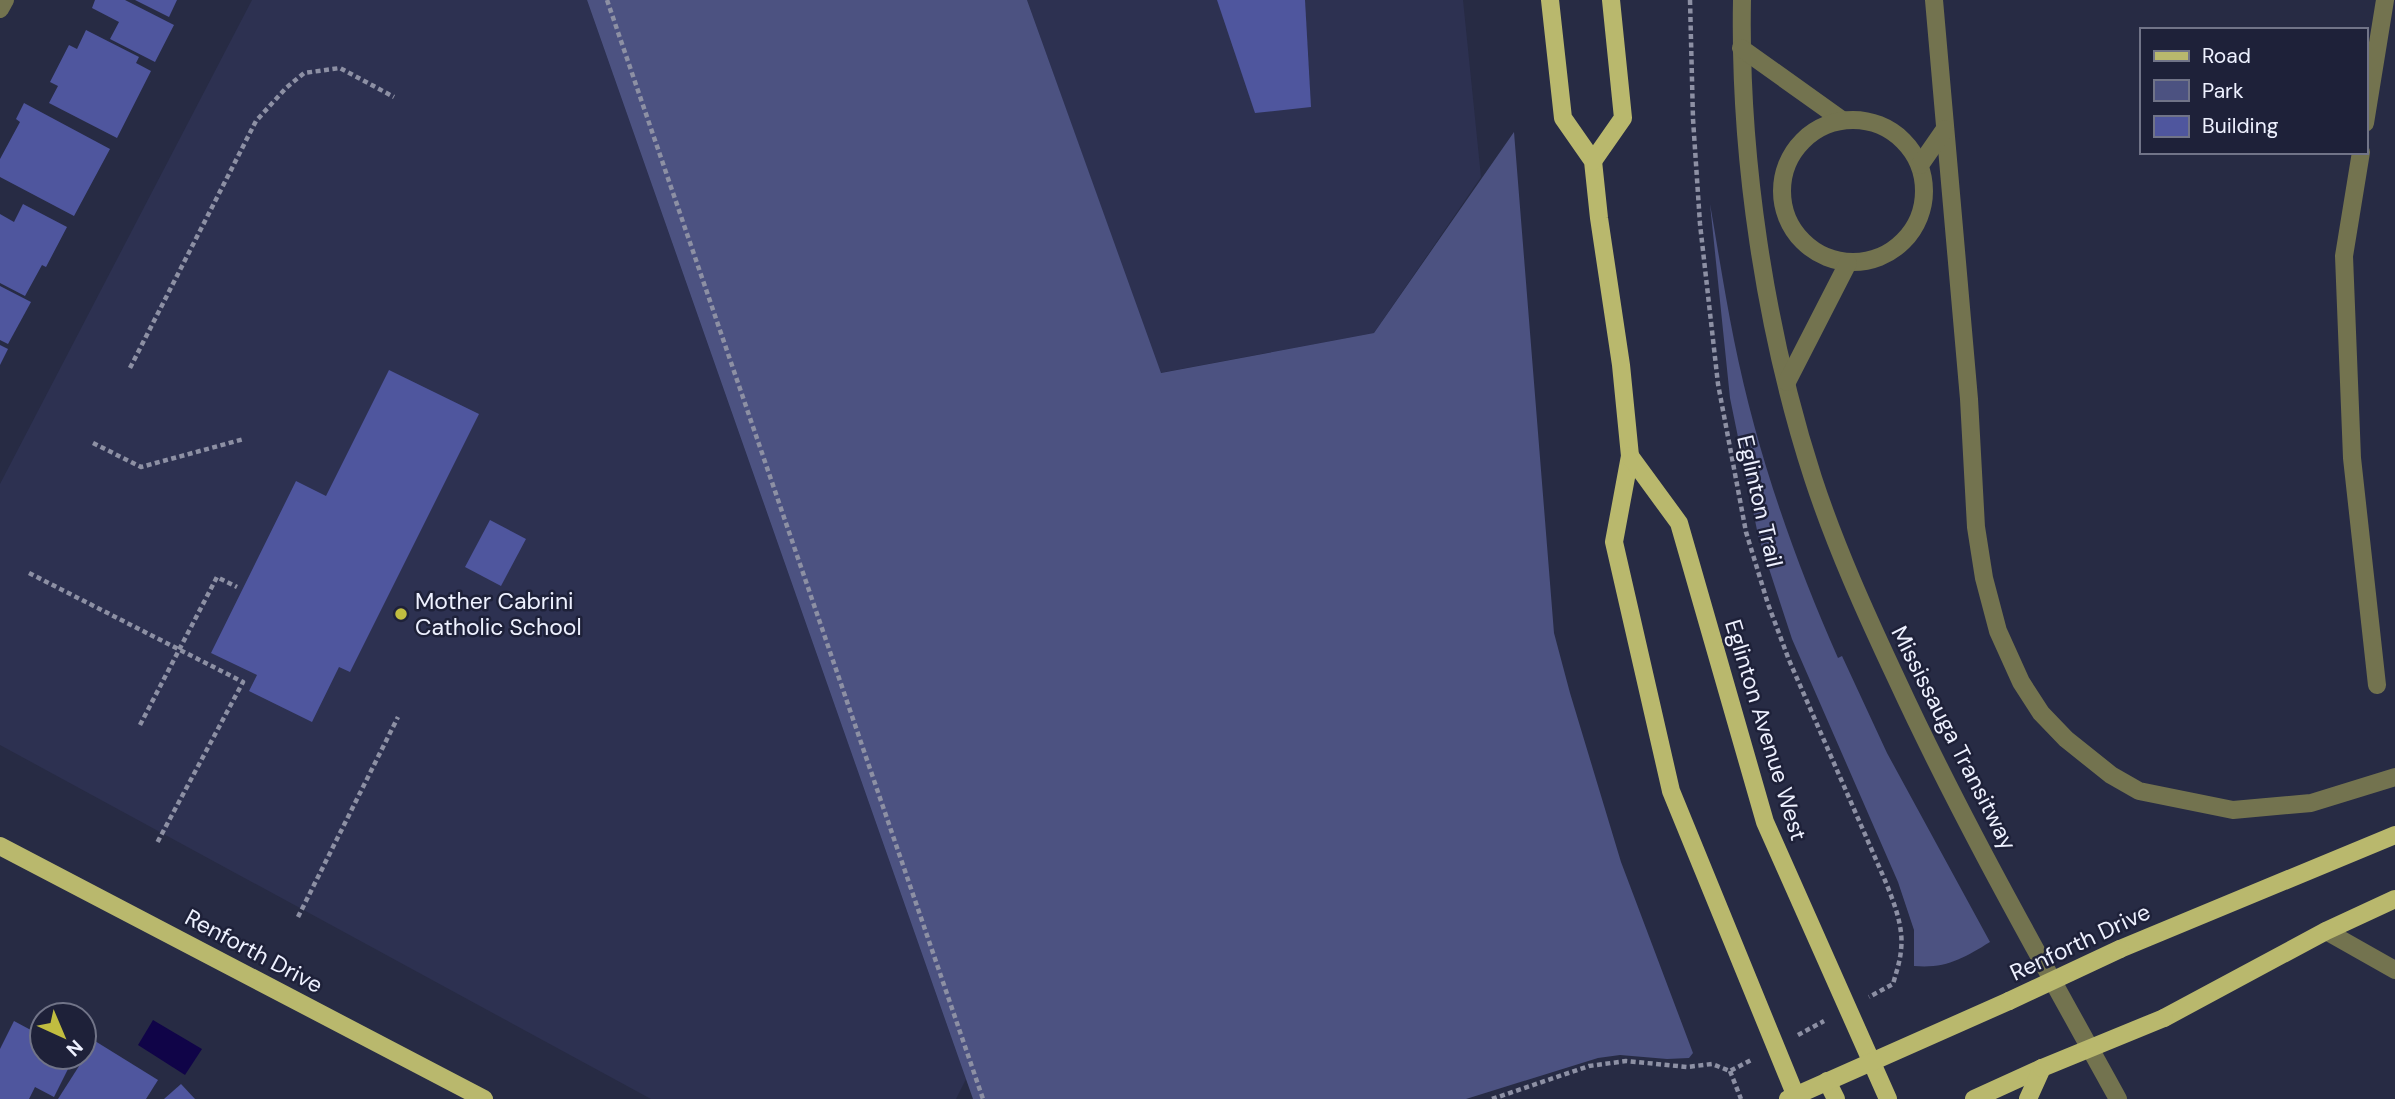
<svg xmlns="http://www.w3.org/2000/svg" width="2395" height="1099" font-family="'DM Sans',sans-serif">
  <style>
    .built { fill: #2d3151 }
    .green { fill: #4c5281 }
    .water { fill: #100448 }
    .building { fill: #4f569e }
    .lines { fill: none; stroke-linecap: round; stroke-linejoin: round }
    .path { stroke: #8d90a4; stroke-width: 4.5; stroke-dasharray: 5 3.5; stroke-linecap: butt }
    .minor { stroke: #73734f; stroke-width: 18 }
    .major { stroke: #b9b86d; stroke-width: 18 }
    .major-bridge { stroke: #b9b86d; stroke-width: 18 }
    .poi-dot { fill: #c1bd40; stroke: #1e2139; stroke-width: 2.5 }
    .labels { text-anchor: middle; stroke-width: 5; stroke-linejoin: round; paint-order: stroke }
    .street-label { font-size: 23px; fill: #eef1ff; stroke: #1e2139 }
    .poi-label { font-size: 23px; fill: #eef1ff; stroke: #1e2139; text-anchor: start }
  </style>
  <rect width="100%" height="100%" fill="#272b44"/>
  <g class="built">
    <path d="M252 0H587L966 1079 956 1099H651L0 745V484Z"/>
    <path d="M1027 0H1463L1481 177 1374 333 1160 373Z"/>
  </g>
  <g class="green">
    <path d="M587 0H1027L1161 373 1374 333 1514 132 1554 633 1570 693 1621 862 1693 1053 1689 1058 1667 1059 1620 1055 1598 1058 1466 1099H973Z"/>
    <path d="M1710 204C1718 250 1725 295 1734 340 1756 450 1793 556 1838 658L1842 656 1887 753 1990 942C1964 958 1946 969 1914 966V930L1898 882 1792 639 1758 535 1730 398Z"/>
  </g>
  <path class="water" d="M153 1020 202 1049 185 1075 138 1045Z"/>
  <g class="building">
    <path d="M95 0H125L174 25 155 62 110 39 119 22 92 8Z"/>
    <path d="M135 0H177L169 17Z"/>
    <path d="M1217 0H1305L1311 107 1255 113Z"/>
    <path d="M86 30 139 57 136 63 151 71 117 138 49 103 58 86 50 82 69 45 77 49Z"/>
    <path d="M24 103 110 149 74 216 0 177V159L20 122 16 119Z"/>
    <path d="M23 204 67 227 46 267 42 265 25 296 0 283V214L14 222Z"/>
    <path d="M0 286 31 302 8 344 0 340Z"/>
    <path d="M0 345 8 349 0 365Z"/>
    <path d="M389 370 479 414 350 672 339 667 312 722 249 691 257 675 211 653 296 481 326 496Z"/>
    <path d="M490 520 526 539 501 586 465 567Z"/>
    <path d="M14 1021 42 1036V1057H74L54 1097 35 1087 29 1099H0V1049Z"/>
    <path d="M95 1041 158 1080 146 1099H58Z"/>
    <path d="M181 1084 195 1099H164Z"/>
  </g>
  <g class="lines">
    <g class="path">
      <path d="M607 0 983 1099"/>
      <path d="M1690 0 1693 119 1700 224 1718 384 1746 532 1768 604 1789 660 1884 878C1893 900 1904 926 1901 950 1900 962 1896 973 1893 984L1869 997"/>
      <path d="M130 368 256 121 286 88 304 73 340 68 394 97"/>
      <path d="M93 443 141 467 244 439"/>
      <path d="M29 573 243 682 157 843"/>
      <path d="M140 725 217 577 237 587"/>
      <path d="M298 917 398 717"/>
      <path d="M1798 1035 1824 1021"/>
      <path d="M1730 1071 1741 1099"/>
      <path d="M1492 1099 1589 1066 1626 1061 1687 1067 1712 1064 1730 1071 1753 1059"/>
    </g>
    <g class="minor">
      <path d="M1742 0C1739 156 1765 330 1813 478 1836 548 1866 614 1897 680 1963 823 2042 961 2118 1099"/>
      <path d="M1934 0 1969 399 1976 527 1984 578 1998 631 2021 682 2041 713 2066 739 2111 775 2139 791 2233 810 2311 803 2395 777"/>
      <path d="M0 9 5 0"/>
      <path d="M1741 48 1842 120"/>
      <circle cx="1853" cy="191" r="71"/>
      <path d="M2365 123 2385 0"/>
      <path d="M2361 152 2344 256 2352 458 2377 685"/>
      <path d="M1920 165 1945 129"/>
      <path d="M1787 382 1848 263"/>
      <path d="M2326 931 2395 970"/>
    </g>
    <g class="major">
      <path d="M1550 0 1563 118 1593 161 1599 218 1621 365 1630 456 1614 542 1671 791 1797 1099"/>
      <path d="M1593 161 1623 118 1611 0"/>
      <path d="M1630 456 1679 523 1765 822 1888 1099"/>
      <path d="M0 846 484 1099"/>
      <path d="M2120 949 2395 835"/>
      <path d="M2164 1018 2326 931 2395 899"/>
      <path d="M1827 1081 1836 1099"/>
      <path d="M1788 1099 2009 1001"/>
      <path d="M1974 1099 2042 1068"/>
      <path d="M2028 1099 2042 1068"/>
    </g>
    <g class="major-bridge">
      <path d="M2009 1001 2120 949"/>
      <path d="M2042 1068 2164 1018"/>
    </g>
  </g>
  <circle class="poi-dot" cx="401" cy="614" r="7"/>
  <g class="labels">
    <g class="street-label">
      <text transform="translate(1760 501) rotate(77)" y="8">Eglinton Trail</text>
      <text transform="translate(1766 730) rotate(73)" y="8">Eglinton Avenue West</text>
      <text transform="translate(1954 738) rotate(63)" y="8">Mississauga Transitway</text>
      <text transform="translate(2080 942) rotate(-25)" y="8">Renforth Drive</text>
      <text transform="translate(254 951) rotate(28)" y="8">Renforth Drive</text>
    </g>
    <g class="poi-label">
      <text x="415" y="609">Mother Cabrini<tspan x="415" dy="26">Catholic School</tspan></text>
    </g>
  </g>
  <rect x="2140" y="28" width="228" height="126" fill="#1e2139" stroke="#717488" stroke-width="2"/>
  <rect x="2154" y="51" width="35" height="10" fill="#b9b86d" stroke="#717488" stroke-width="2"/>
  <text x="2202" y="63" font-size="21" fill="#eef1ff">Road</text>
  <rect x="2154" y="80" width="35" height="21" fill="#4c5281" stroke="#717488" stroke-width="2"/>
  <text x="2202" y="98" font-size="21" fill="#eef1ff">Park</text>
  <rect x="2154" y="116" width="35" height="21" fill="#4f569e" stroke="#717488" stroke-width="2"/>
  <text x="2202" y="133" font-size="21" fill="#eef1ff">Building</text>
  <g transform="translate(63 1036) rotate(136)"><circle r="33" fill="#1e2139" stroke="#717488" stroke-width="2"/>
  <path d="M0-5L12 26L0 18L-12 26Z" fill="#c1bd40"/>
  <text y="-10" font-size="19" font-weight="bold" text-anchor="middle" fill="#eef1ff">N</text>
  </g>
</svg>
